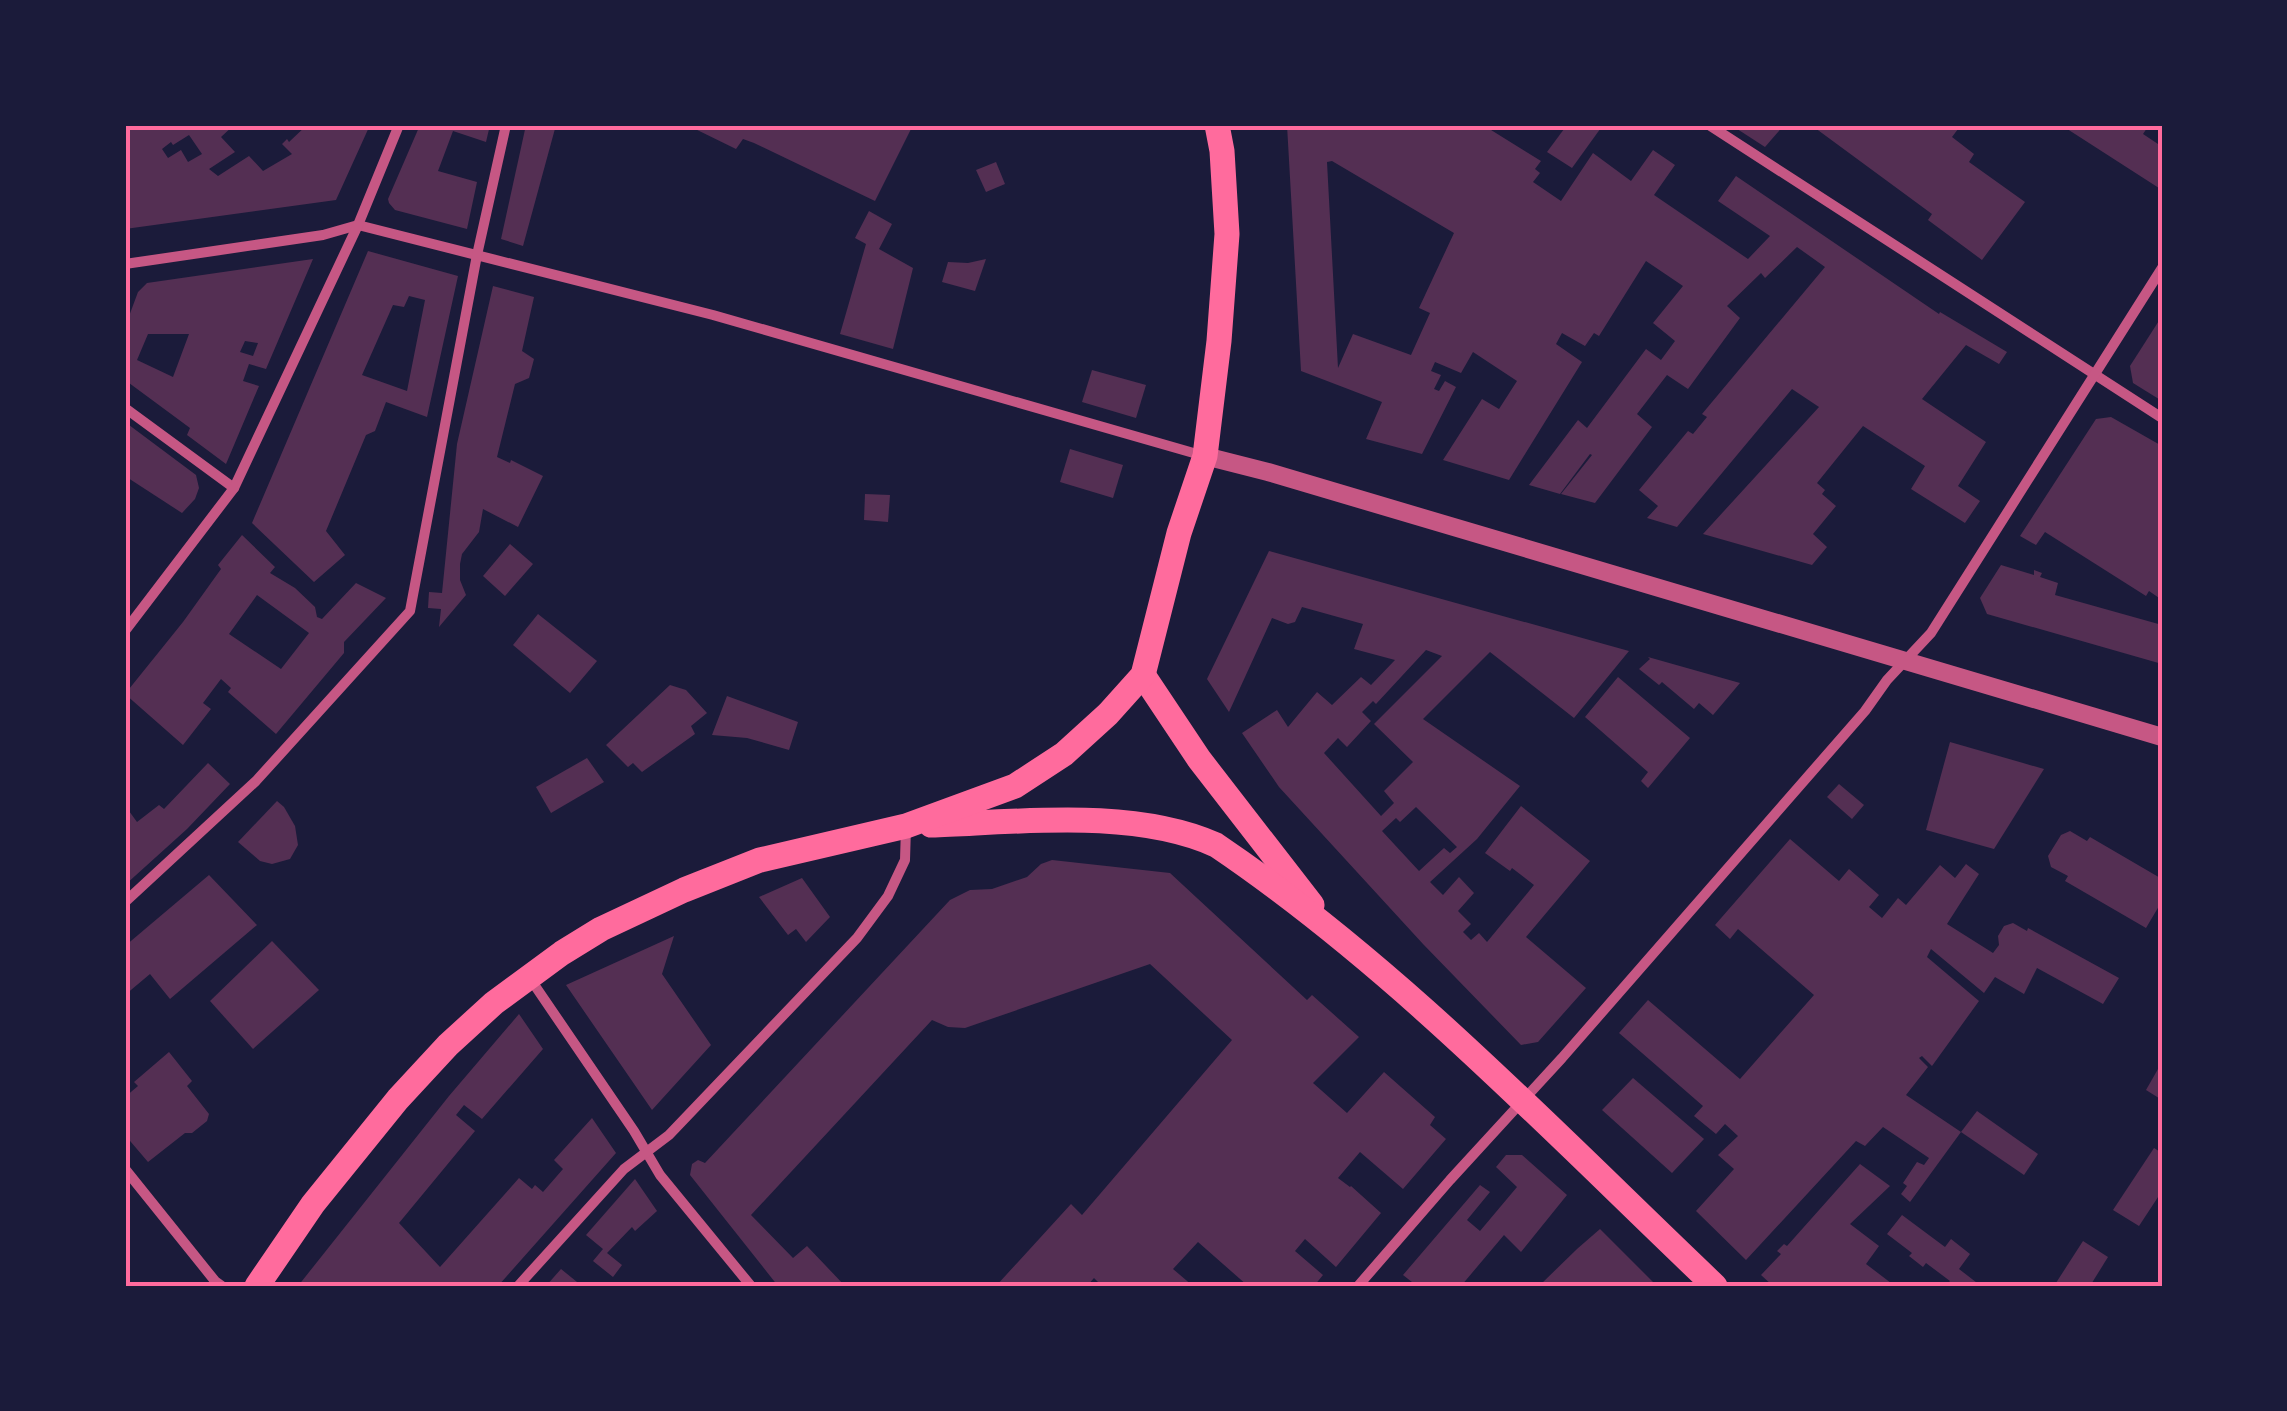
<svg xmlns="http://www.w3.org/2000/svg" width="2287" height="1411" font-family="Literata,serif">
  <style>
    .building { fill: #542f53; fill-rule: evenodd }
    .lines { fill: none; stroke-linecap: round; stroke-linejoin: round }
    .minor { stroke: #c65784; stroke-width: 10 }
    .tertiary { stroke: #c65784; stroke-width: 18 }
    .primary { stroke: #ff6b9d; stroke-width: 25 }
    .neatline { fill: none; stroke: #ff6b9d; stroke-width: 4 }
  </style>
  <rect width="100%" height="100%" fill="#1b1b3a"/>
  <g class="building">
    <path d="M129 125H234L221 137 235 152 209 169 218 176 249 156 263 171 292 154 282 144 287 139 289 142 307 125H370L336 200 125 229V129ZM189 135 202 154 188 162 181 150 168 158 162 149 171 142 173 145Z"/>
    <path d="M420 125H490L486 142 453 131 438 171 477 182 467 229 395 210 389 203 388 199Z"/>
    <path d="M526 125H556L523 246 501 239Z"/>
    <path d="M687 125H913L875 201 754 143 743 139 736 149Z"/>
    <path d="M1287 125H1483L1541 161 1535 169 1540 173 1533 182 1561 201 1593 153 1631 181 1653 150 1675 165 1654 195 1748 259 1770 236 1718 201 1736 176 1939 314 1940 312 2007 352 1999 364 1966 345 1922 399 1986 442 1958 486 1980 501 1965 523 1911 489 1925 466 1863 426 1817 483 1825 490 1822 494 1836 506 1813 534 1827 547 1812 565 1703 534 1819 407 1792 389 1677 527 1647 518 1658 506 1639 490 1688 431 1693 434 1707 417 1702 414 1825 267 1797 247 1765 278 1761 273 1727 306 1740 318 1688 389 1667 375 1637 414 1652 427 1595 503 1561 494 1592 455 1590 454 1560 494 1529 485 1578 420 1587 428 1646 349 1661 360 1675 341 1653 323 1683 286 1646 261 1599 336 1594 333 1585 346 1562 333 1556 344 1582 362 1509 480 1443 460 1482 399 1499 409 1517 381 1473 352 1461 373 1435 362 1431 371 1441 375 1434 389 1439 391 1445 381 1456 387 1422 454 1366 439 1382 402 1301 371ZM1332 161 1454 233 1419 308 1430 313 1411 355 1353 334 1338 368 1327 162Z"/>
    <path d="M1567 125H1603L1572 168 1547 152Z"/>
    <path d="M1731 125H1784L1765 147Z"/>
    <path d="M1811 125H1961L1952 137 1974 154 1969 162 2025 202 1982 260 1928 220 1932 214Z"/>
    <path d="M2061 125H2149L2143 134 2158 144 2162 138V190Z"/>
    <path d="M996 162 1005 184 986 192 976 170Z"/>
    <path d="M869 211 892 224 879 249 913 268 893 349 840 334 866 244 855 238Z"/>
    <path d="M368 251 458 276 427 417 386 402 375 431 366 435 326 531 345 555 314 582 252 523ZM409 296 425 300 407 391 362 375 393 305 404 307Z"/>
    <path d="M313 259 266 369 249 364 243 381 259 386 226 464 187 435 190 428 125 380V327L138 292 147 283ZM148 334H189L173 377 137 360ZM245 341 258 343 253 356 240 352Z"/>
    <path d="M986 259 975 291 942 282 948 262 968 263Z"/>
    <path d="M493 286 534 297 522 351 534 359 529 378 515 384 497 457 510 463 511 460 543 476 518 527 483 509 479 532 462 554 460 564V580L466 595 439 627 441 609 428 608 429 592 442 593 457 444Z"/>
    <path d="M2162 316V401L2133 383 2130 366Z"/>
    <path d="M1092 370 1146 385 1136 418 1082 402Z"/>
    <path d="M2111 417 2162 446V600L2149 591 2146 596 2045 532 2036 545 2020 536 2096 419Z"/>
    <path d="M125 422 196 475 199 488 195 499 182 513 125 476Z"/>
    <path d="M1070 449 1123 465 1113 498 1060 482Z"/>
    <path d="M865 494 890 495 888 522 864 520Z"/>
    <path d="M242 535 275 567 270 573 295 588 315 607 317 617 322 619 356 583 386 598 344 642V653L276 734 228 692 231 688 221 679 203 703 211 709 183 745 125 694 183 622 221 569 218 565ZM257 595 309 633 281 669 229 634Z"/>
    <path d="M510 544 533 564 505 596 483 576Z"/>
    <path d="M1269 551 1629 651 1574 718 1490 652 1423 719 1520 786 1477 839 1430 882 1443 895 1459 877 1474 893 1458 911 1471 924 1463 932 1471 940 1479 933 1487 942 1534 885 1512 868 1510 871 1485 853 1521 806 1590 861 1526 937 1586 988 1538 1042 1521 1045 1423 944 1279 787 1242 733 1277 710 1288 727 1317 692 1332 705 1361 677 1371 685 1395 660 1354 649 1363 624 1302 607 1295 622 1288 624 1272 618 1229 712 1207 679ZM1426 650 1442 656 1374 724 1413 762 1384 791 1394 803 1381 816 1324 753 1338 738 1347 747 1371 721 1362 712 1373 701 1376 704ZM1416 807 1457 847 1450 853 1444 848 1419 871 1382 831 1396 818 1400 822Z"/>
    <path d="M2001 565 2034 575V570L2042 573 2040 577 2058 583 2055 595 2162 625V664L1987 614 1980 598Z"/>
    <path d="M538 614 597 661 570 693 513 645Z"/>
    <path d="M1648 657 1740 683 1713 715 1699 703 1694 709 1662 682 1659 685 1639 669 1650 659Z"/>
    <path d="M1618 677 1690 738 1648 788 1641 781 1648 772 1585 717Z"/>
    <path d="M670 685 686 690 707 713 691 726 695 734 642 772 633 763 628 767 606 745Z"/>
    <path d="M727 696 798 722 789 750 747 738 712 735Z"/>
    <path d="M1950 742 2044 769 1994 849 1926 830Z"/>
    <path d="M587 758 604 782 551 813 536 787Z"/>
    <path d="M208 763 230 784 187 829 125 885V833L127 831 125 829V814L129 811 137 822 159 805 164 809Z"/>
    <path d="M1839 784 1864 805 1852 819 1827 797Z"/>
    <path d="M277 801 284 807 295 826 298 845 290 859 272 864 260 861 238 842Z"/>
    <path d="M2070 831 2087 841 2090 837 2162 879V901L2146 928 2065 881 2068 876 2051 867 2048 856 2061 835Z"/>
    <path d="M1790 839 1839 881 1849 869 1879 895 1869 907 1882 918 1898 898 1906 905 1940 865 1955 878 1966 864 1979 874 1947 924 1993 953 1999 945 1998 936 2004 926 2013 923 2027 931 2028 928 2119 978 2103 1004 2037 968 2024 994 1995 977 1984 993 1931 949 1927 957 1979 1001 1932 1066 1922 1056 1919 1058 1928 1067 1906 1095 1961 1132 1910 1202 1901 1194 1907 1186 1903 1183 1917 1162 1924 1165 1929 1158 1883 1127 1865 1146 1856 1141 1746 1260 1696 1211 1734 1169 1718 1155 1738 1136 1725 1124 1716 1134 1694 1116 1703 1106 1619 1033 1648 1000 1740 1079 1814 995 1738 929 1730 939 1715 925Z"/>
    <path d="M1052 860 1170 873 1307 1000 1312 995 1359 1037 1313 1083 1347 1113 1384 1072 1435 1117 1430 1125 1446 1139 1403 1189 1360 1152 1338 1178 1350 1187 1351 1186 1381 1213 1336 1267 1305 1239 1295 1251 1323 1275 1314 1286H1248L1198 1242 1173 1269 1193 1286H1102L1094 1278 1087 1286H996L1071 1204 1082 1215 1232 1040 1150 964 965 1028 948 1027 932 1020 751 1215 793 1258 807 1246 845 1286H778L690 1175 692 1164 698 1160 705 1163 950 900 970 890 992 889 1027 877 1041 864Z"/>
    <path d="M209 875 257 925 170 999 150 974 125 995V946Z"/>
    <path d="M802 878 830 917 806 942 796 929 788 935 759 897Z"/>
    <path d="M674 936 662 974 711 1045 652 1110 566 985Z"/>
    <path d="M272 941 319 990 253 1049 210 1001Z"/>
    <path d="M519 1014 543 1049 482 1119 464 1105 456 1115 475 1131 399 1223 440 1267 519 1178 532 1189 535 1185 543 1192 563 1169 554 1160 592 1118 616 1153 498 1286H298L449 1096Z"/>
    <path d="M169 1052 192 1081 187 1086 209 1114 207 1121 192 1133H185L148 1162 125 1135V1097L138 1086 134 1082Z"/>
    <path d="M2162 1062V1100L2146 1090Z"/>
    <path d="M1633 1078 1704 1139 1672 1173 1602 1110Z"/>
    <path d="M1977 1111 2038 1154 2024 1175 1961 1132Z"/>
    <path d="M2154 1148 2162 1153V1191L2139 1226 2113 1210Z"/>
    <path d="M1506 1155H1522L1567 1195 1521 1252 1504 1235 1461 1286H1417L1403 1275 1480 1185 1490 1192 1467 1220 1480 1231 1517 1187 1496 1167Z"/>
    <path d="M1860 1164 1890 1186 1850 1224 1879 1246 1866 1264 1891 1283 1889 1286H1773L1761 1275 1781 1254 1777 1251 1784 1244 1787 1246Z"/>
    <path d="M635 1179 657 1211 635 1231 632 1227 607 1253 622 1265 613 1277 593 1261 603 1249 586 1235Z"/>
    <path d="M1902 1215 1945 1247 1951 1239 1970 1254 1959 1269 1981 1286H1946L1950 1281 1926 1263 1923 1267 1909 1256 1912 1253 1887 1234Z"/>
    <path d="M1600 1229 1657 1286H1539L1577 1249Z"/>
    <path d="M2083 1241 2108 1257 2090 1286H2054Z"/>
    <path d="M561 1269 582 1286H546Z"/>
  </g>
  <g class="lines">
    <g class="minor">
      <path d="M1709 125 2162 418"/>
      <path d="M125 264 323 235 358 225 713 315 1204 456"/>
      <path d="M125 408 234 488"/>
      <path d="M125 631 234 488 358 225 399 125"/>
      <path d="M125 902 256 781 410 611 477 255 506 125"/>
      <path d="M529 977 634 1131 660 1175 751 1286"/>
      <path d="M125 1169 215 1281 222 1286"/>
      <path d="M518 1286 624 1169 669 1135 857 938 888 896 905 860 906 827"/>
      <path d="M1358 1286 1450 1180 1562 1058 1865 711 1887 680 1931 633 2162 268"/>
    </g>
    <path class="tertiary" d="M1205 456 1268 472 2162 737"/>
    <g class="primary">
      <path d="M1143 675 1199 759 1312 905"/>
      <path d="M931 825C1019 822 1134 808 1216 845 1398 968 1556 1135 1715 1286"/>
      <path d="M257 1286 313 1204 398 1099 448 1045 494 1003 562 953 601 929 684 890 760 860 906 826 1015 786 1064 754 1108 714 1143 675 1179 533 1205 456 1219 341 1227 234 1222 151 1217 125"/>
    </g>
  </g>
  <rect width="2287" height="1411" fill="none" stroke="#1b1b3a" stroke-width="255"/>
  <rect x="128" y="128" width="2032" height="1156" class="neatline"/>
</svg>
